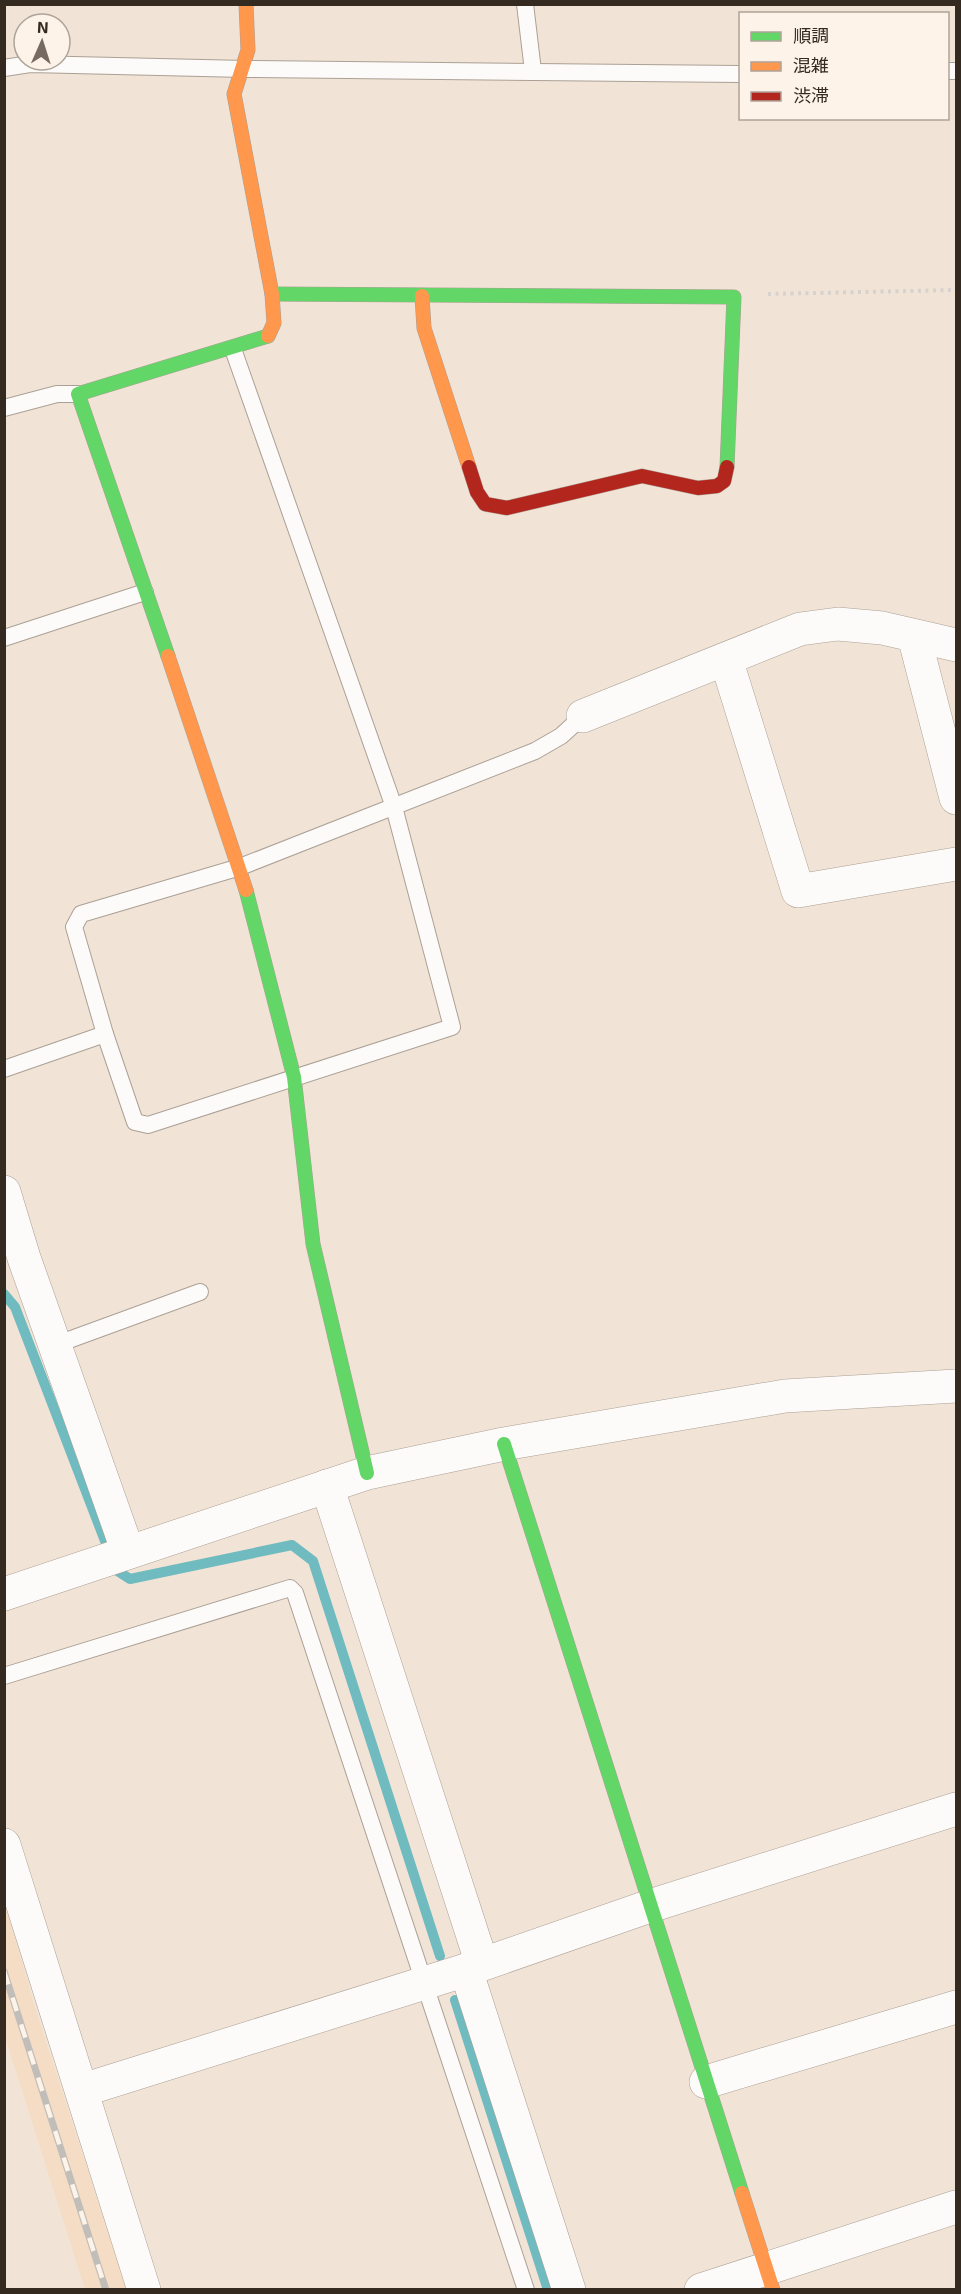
<svg xmlns="http://www.w3.org/2000/svg" width="961" height="2294" font-family="'Exo 2','Noto Sans JP',sans-serif">
  <style>
    .built { fill: #f5ddc5 }
    .lines { fill: none; stroke-linecap: round; stroke-linejoin: round }
    .stream { stroke: #70bbbf; stroke-width: 10 }
    .lane-casing { stroke: #aba096; stroke-width: 18 }
    .street-casing { stroke: #aba096; stroke-width: 34 }
    .fast-casing { stroke: #aba096; stroke-width: 15 }
    .slow-casing { stroke: #aba096; stroke-width: 15 }
    .jam-casing { stroke: #aba096; stroke-width: 15 }
    .path { stroke: #d7d2ce; stroke-width: 4; stroke-dasharray: 3 4.5; stroke-linecap: butt }
    .lane { stroke: #fdfbf9; stroke-width: 16 }
    .street { stroke: #fdfbf9; stroke-width: 33 }
    .fast { stroke: #63d668; stroke-width: 14 }
    .slow { stroke: #ff974d; stroke-width: 14 }
    .jam { stroke: #b3261e; stroke-width: 14 }
    .rail-casing { stroke: #c1beba; stroke-width: 7 }
    .rail { stroke: #fef3e8; stroke-width: 4.5; stroke-dasharray: 14; stroke-linecap: butt }
  </style>
  <rect width="100%" height="100%" fill="#f1e3d5"/>
  <path class="built" d="M5 1905 37 2014 126 2289H85L5 2037Z"/>
  <g class="lines">
    <g class="stream">
      <path d="M4 1294 15 1307 105 1541"/>
      <path d="M116 1570 130 1579 292 1545 313 1561 440 1956"/>
      <path d="M455 2000 548 2290"/>
    </g>
    <defs>
      <g id="lane">
        <path d="M525 4 533 71"/>
        <path d="M4 68 30 64 245 69 740 74"/>
        <path d="M948 71H956"/>
        <path d="M233 349 394 807 452 1027 148 1125 135 1122 105 1034 74 927 81 914 240 867 535 751 561 736 583 716"/>
        <path d="M4 408 57 394H78"/>
        <path d="M4 638 145 592"/>
        <path d="M4 1069 105 1034"/>
        <path d="M55 1345 200 1292"/>
        <path d="M4 1676 290 1588 295 1593 526 2290"/>
      </g>
      <g id="street">
        <path d="M914 636 956 798"/>
        <path d="M726 659 798 891 956 864"/>
        <path d="M583 716 800 629 838 624 882 628 956 645"/>
        <path d="M4 1192 24 1258 128 1552"/>
        <path d="M327 1486 482 1964"/>
        <path d="M4 1594 367 1473 504 1444 785 1396 956 1386"/>
        <path d="M4 1845 144 2290"/>
        <path d="M466 1970 569 2290"/>
        <path d="M706 2082 956 2007"/>
        <path d="M83 2090 466 1970 650 1906 956 1809"/>
        <path d="M701 2290 956 2207"/>
      </g>
      <g id="fast">
        <path d="M272 294 734 297 727 467"/>
        <path d="M168 656 78 394 268 336"/>
        <path d="M246 890 294 1077 313 1244 367 1473"/>
        <path d="M504 1444 742 2193"/>
      </g>
      <g id="slow">
        <path d="M246 4 248 50 234 94 272 294 274 323 268 336"/>
        <path d="M422 296 424 328 469 467"/>
        <path d="M168 656 246 890"/>
        <path d="M742 2193 773 2290"/>
      </g>
      <path id="jam" d="M469 467 477 492 485 504 507 508 642 476 698 488 717 486 724 481 727 467"/>
    </defs>
    <use href="#lane" class="lane-casing"/>
    <use href="#street" class="street-casing"/>
    <use href="#fast" class="fast-casing"/>
    <use href="#slow" class="slow-casing"/>
    <use href="#jam" class="jam-casing"/>
    <path class="path" d="M768 294 956 290"/>
    <use href="#lane" class="lane"/>
    <use href="#street" class="street"/>
    <use href="#fast" class="fast"/>
    <use href="#slow" class="slow"/>
    <use href="#jam" class="jam"/>
    <defs>
      <path id="rail" d="M4 1971 106 2290"/>
    </defs>
    <use href="#rail" class="rail-casing"/>
    <use href="#rail" class="rail"/>
  </g>
  <rect width="961" height="2294" fill="none" stroke="#352a20" stroke-width="12"/>
  <rect x="739" y="12" width="210" height="108" fill="#fef3e8" stroke="#aea398" stroke-width="1.5"/>
  <rect x="751" y="32" width="30" height="9" fill="#63d668" stroke="#aea398" stroke-width="1.5"/>
  <text x="793" y="42" font-size="18" fill="#352a20">順調</text>
  <rect x="751" y="62" width="30" height="9" fill="#ff974d" stroke="#aea398" stroke-width="1.5"/>
  <text x="793" y="72" font-size="18" fill="#352a20">混雑</text>
  <rect x="751" y="92" width="30" height="9" fill="#b3261e" stroke="#aea398" stroke-width="1.5"/>
  <text x="793" y="102" font-size="18" fill="#352a20">渋滞</text>
  <g transform="translate(42 42) rotate(3)"><circle r="28" fill="#fef3e8" stroke="#aea398" stroke-width="1.5"/>
  <path d="M0-4.5L10 22L0 15L-10 22Z" fill="#776b5f"/>
  <text y="-9" font-size="16" font-weight="bold" text-anchor="middle" fill="#352a20">N</text>
  </g>
</svg>
